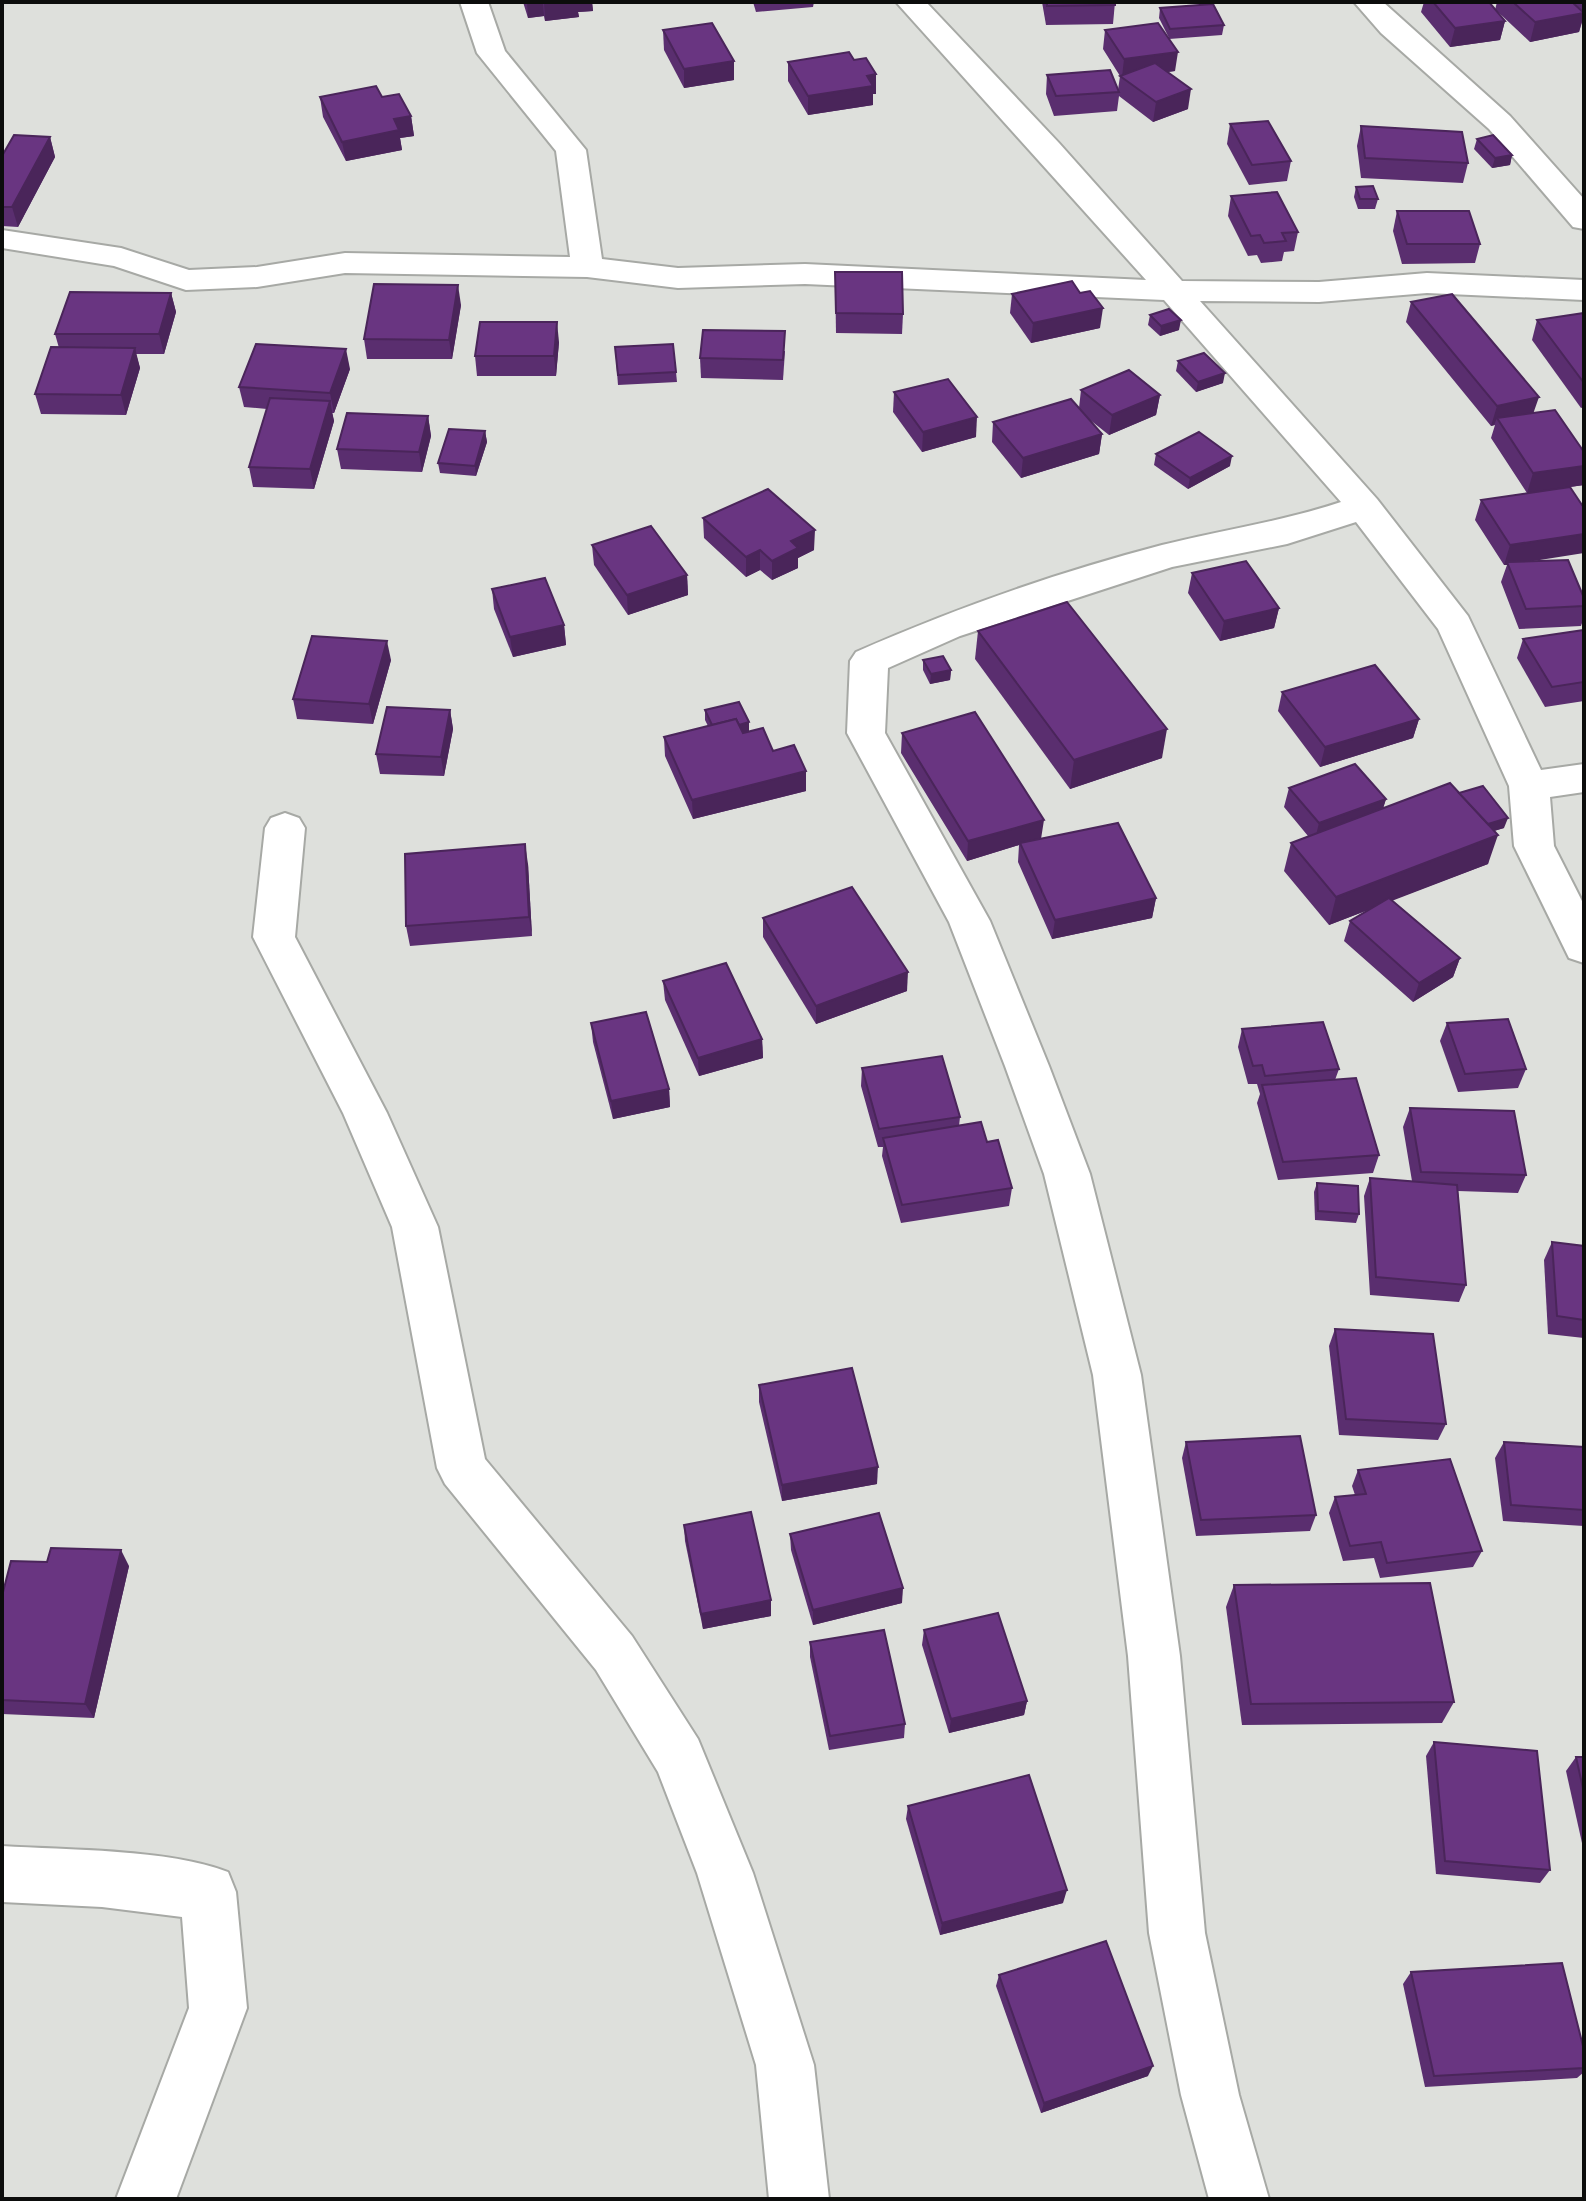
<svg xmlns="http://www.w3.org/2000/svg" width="1586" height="2201" font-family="'Open Sans',sans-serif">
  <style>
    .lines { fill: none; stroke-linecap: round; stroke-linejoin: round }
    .street-casing { stroke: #a7a9a5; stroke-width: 4 }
    .street { fill: #fff; fill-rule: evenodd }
    .wall { fill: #5a2e6f }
    .shaded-wall { fill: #4a255a }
    .building { fill: #693581; stroke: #4a255a; stroke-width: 2 }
  </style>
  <rect width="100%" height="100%" fill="#dee0dc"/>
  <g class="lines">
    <defs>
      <g id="street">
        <path d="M460 2H488L505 51 586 150 602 259 678 268 805 264 1146 280 896 2H926L1059 143 1182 281 1319 282 1427 273 1584 280V300L1427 293 1319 302 1200 301 1377 499 1468 616 1541 770 1584 764V792L1550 797 1554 846 1584 905V963L1569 958 1514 846 1509 786 1438 629 1356 522 1287 544 1172 567 960 636 888 668 885 733 990 921 1049 1066 1090 1174 1141 1375 1180 1656 1205 1933 1239 2095 1269 2199H1209L1181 2095 1149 1933 1128 1656 1093 1375 1044 1174 1005 1066 949 922 847 733 850 661 856 652C954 609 1058 572 1162 545 1222 530 1280 522 1341 502L1164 300 805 284 678 288 587 277 345 273 257 287 186 290 114 266 2 248V230L121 248 189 270 257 267 345 253 570 257 556 151 477 53Z"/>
        <path d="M1354 2H1383L1510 116 1584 199V229L1573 227 1489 129 1381 33Z"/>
        <path d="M285 813 299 818 305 828 295 937 387 1113 438 1227 485 1459 632 1636 698 1739 753 1873 814 2065 829 2199H769L756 2065 697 1873 658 1772 596 1670 445 1484 437 1468 392 1227 343 1113 253 937 265 828 271 818Z"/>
        <path d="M2 1846C66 1850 170 1849 228 1872L236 1892 247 2008 176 2199H116L189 2008 182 1917 102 1907 2 1902Z"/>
      </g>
    </defs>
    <use href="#street" class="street-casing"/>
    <use href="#street" class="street"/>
  </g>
  <g class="wall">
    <path d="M523 2H592L593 11 578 12 579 17 545 21 544 16 528 18Z"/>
    <path d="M753 2H814L813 7 756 12Z"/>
    <path d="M1042 2H1115L1113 24 1046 25Z"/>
    <path d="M1424 2H1489L1495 10 1497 2H1584V16L1579 32 1530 42 1497 11 1505 21 1500 40 1450 47 1421 12Z"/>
    <path d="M1160 8 1224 25 1222 35 1169 39 1175 71 1167 72 1188 109 1153 122 1119 96 1117 111 1054 116 1046 94 1047 75 1118 90 1120 76 1103 49 1105 30 1169 38 1159 18Z"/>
    <path d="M663 30 734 61V80L684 88 664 50Z"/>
    <path d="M788 62 876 94H873V105L808 115 788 81Z"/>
    <path d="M320 97H382L411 116 414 136 400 138 402 150 346 161 323 117Z"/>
    <path d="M1230 124 1291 161 1287 181 1249 185 1227 144Z"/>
    <path d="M1361 126 1468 163 1463 183 1361 178 1357 146Z"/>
    <path d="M50 137 55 157 18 227 2 226V156Z"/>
    <path d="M1477 139 1512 155 1510 165 1492 168 1474 149Z"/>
    <path d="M1356 187 1378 199 1375 209H1358L1354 197Z"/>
    <path d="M1231 196 1298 232 1294 251 1284 252 1282 261 1261 263 1257 255 1248 256 1228 216Z"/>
    <path d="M1397 211 1480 244 1475 263 1402 264 1393 231Z"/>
    <path d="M835 272 903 314 902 334 836 333Z"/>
    <path d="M171 293 176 312 164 354H136L140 368 126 415 41 414 35 394 59 348 55 334Z"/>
    <path d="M1012 294 1100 328 1031 343 1010 313Z"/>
    <path d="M1411 302 1534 413 1584 452V485L1570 487 1528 561 1584 598V617L1581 626 1519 629 1501 582 1507 565H1504L1475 520 1481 500 1527 493 1491 438 1495 425 1491 426 1406 322Z"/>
    <path d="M461 305 452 359H367L364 339Z"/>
    <path d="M1584 313V407L1581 408 1532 340 1537 320Z"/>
    <path d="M1150 315 1179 330 1160 336 1148 325Z"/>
    <path d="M559 342 556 376H477L475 356Z"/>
    <path d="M615 347 676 372 677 382 618 385Z"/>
    <path d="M785 351 783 380 701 378 700 358Z"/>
    <path d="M1178 361 1223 383 1196 392 1176 371Z"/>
    <path d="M350 369 334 413H332L334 421 314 489 253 487 249 467 267 409 244 407 239 387Z"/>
    <path d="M1081 390 1160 395 1156 415 1109 435 1085 416 1102 434 1099 454 1021 478 992 442 993 422 1079 408Z"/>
    <path d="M894 392 976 437 922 452 893 412Z"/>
    <path d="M428 416 431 436 422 472 341 469 337 449Z"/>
    <path d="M485 431 487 442 476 476 440 473 438 463Z"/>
    <path d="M1156 454 1230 466 1188 489 1154 465Z"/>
    <path d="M703 518 814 550 798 558V568L772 580 760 570 746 577 704 538Z"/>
    <path d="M592 545 687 575 688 595 628 615 594 565Z"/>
    <path d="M1192 573 1279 608 1274 628 1220 641 1188 593Z"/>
    <path d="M492 589 564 625 566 645 513 657 494 609Z"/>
    <path d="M1584 630V701L1545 707 1517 658 1523 639Z"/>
    <path d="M978 631 1162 758 1070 789 975 659Z"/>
    <path d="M391 660 373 724 297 719 293 699Z"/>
    <path d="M923 660 951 670 950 680 930 684 923 670Z"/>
    <path d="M1282 692 1419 719 1413 738 1320 767 1278 711Z"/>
    <path d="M450 710 453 729 444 776 380 774 376 754Z"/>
    <path d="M705 710 749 732 773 751 806 791 693 819 665 756 664 737 708 726 705 720Z"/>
    <path d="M902 733 1042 839 1156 898 1152 918 1052 939 1018 862 1019 845 967 861 901 753Z"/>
    <path d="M1289 788 1386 799 1383 808 1459 793 1504 828 1494 831 1488 864 1392 900 1460 958 1453 977 1413 1002 1344 941 1350 921 1373 908 1329 925 1284 871 1291 843 1308 836 1284 807Z"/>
    <path d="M528 864 532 936 410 946 406 926Z"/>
    <path d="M763 918 907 991 816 1024 763 937Z"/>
    <path d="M663 981 762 1039 763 1058 699 1076 665 1000Z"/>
    <path d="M591 1023 669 1089 670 1107 613 1119 593 1042Z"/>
    <path d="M1447 1023 1526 1069 1518 1088 1458 1092 1440 1041Z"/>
    <path d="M1242 1029 1339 1069 1335 1080 1379 1155 1373 1173 1278 1180 1257 1103 1260 1094 1257 1084H1248L1238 1047Z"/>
    <path d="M862 1068 960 1117 959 1126 987 1142 1012 1188 1009 1206 901 1223 882 1156 883 1147H878L861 1086Z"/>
    <path d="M1410 1108 1526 1175 1518 1193 1458 1191 1466 1285 1459 1302 1370 1295 1364 1196 1370 1178 1412 1181 1403 1127Z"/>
    <path d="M1317 1183 1359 1214 1356 1223 1315 1220 1314 1192Z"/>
    <path d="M1552 1242 1584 1246V1338L1548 1334 1544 1260Z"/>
    <path d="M1335 1329 1446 1424 1438 1440 1339 1435 1329 1346Z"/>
    <path d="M759 1385 877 1484 782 1501 759 1402Z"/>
    <path d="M1186 1442 1316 1515 1310 1531 1196 1536 1182 1458Z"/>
    <path d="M1504 1442 1584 1447V1526L1503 1521 1495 1458Z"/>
    <path d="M1358 1470 1482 1551 1473 1567 1380 1578 1374 1558 1343 1561 1329 1513 1335 1497 1355 1495 1352 1486Z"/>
    <path d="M684 1525 771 1600V1616L703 1629 685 1541Z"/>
    <path d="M790 1534 902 1603 813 1625 791 1550Z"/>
    <path d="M47 1562 129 1566 94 1718 2 1714V1596Z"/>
    <path d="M1234 1585 1454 1702 1442 1723 1242 1725 1226 1607Z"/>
    <path d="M924 1630 1027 1701 1024 1715 949 1733 922 1645Z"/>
    <path d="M810 1642 905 1724 904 1738 829 1750 810 1657Z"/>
    <path d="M1434 1742 1550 1870 1540 1883 1436 1874 1426 1756Z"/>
    <path d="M1576 1757H1584V1852L1566 1771Z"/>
    <path d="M908 1806 1063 1903 940 1935 906 1819Z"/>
    <path d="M1411 1972 1584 2050V2072L1577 2078 1425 2087 1403 1984Z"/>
    <path d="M999 1975 1148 2076 1041 2113 996 1986Z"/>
  </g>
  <g class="shaded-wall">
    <path d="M527 2H543L544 16 528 18Z"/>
    <path d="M544 2H592L593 11 578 12 579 17 545 21Z"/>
    <path d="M1584 13 1579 32 1530 42 1535 22Z"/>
    <path d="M1505 21 1500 40 1450 47 1455 28Z"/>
    <path d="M1178 52 1175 71 1123 78 1122 77 1124 59Z"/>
    <path d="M734 61V80L684 88V69Z"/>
    <path d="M876 74V94H873V105L808 115V96L867 76Z"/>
    <path d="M1191 89 1188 109 1153 122 1156 102Z"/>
    <path d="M411 116 414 136 400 138 402 150 346 161 342 142 394 119Z"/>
    <path d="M50 137 55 157 18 227 12 207Z"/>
    <path d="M1512 155 1510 165 1492 168 1495 158Z"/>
    <path d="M458 285 461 305 452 359 449 340Z"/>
    <path d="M171 293 176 312 164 354 159 334Z"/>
    <path d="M1103 308 1100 328 1031 343 1033 323Z"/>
    <path d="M1181 320 1179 330 1160 336 1161 326Z"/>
    <path d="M557 322 559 342 556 376 554 356Z"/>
    <path d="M135 348 140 368 126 415 121 395Z"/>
    <path d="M346 349 350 369 334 413 330 393Z"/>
    <path d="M1225 373 1223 383 1196 392 1198 382Z"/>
    <path d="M1160 395 1156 415 1109 435 1112 415Z"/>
    <path d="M1539 397 1532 417 1497 418 1494 425 1491 426 1497 406Z"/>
    <path d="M330 401 334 421 314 489 310 469Z"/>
    <path d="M428 416 431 436 422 472 419 452Z"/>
    <path d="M977 417 976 437 922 452 923 432Z"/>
    <path d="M485 431 487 442 476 476 475 466Z"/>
    <path d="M1102 434 1099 454 1021 478 1023 458Z"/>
    <path d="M1232 456 1230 466 1188 489 1190 478Z"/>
    <path d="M1584 466V485L1527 493 1533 473Z"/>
    <path d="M815 530 814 550 798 558V568L772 580V561L791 541Z"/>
    <path d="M1584 534V553L1508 565 1507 562V565H1504L1510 545Z"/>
    <path d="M760 550V570L746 577V557Z"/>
    <path d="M687 575 688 595 628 615 627 595Z"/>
    <path d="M1279 608 1274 628 1220 641 1224 621Z"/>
    <path d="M564 625 566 645 513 657 510 637Z"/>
    <path d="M387 641 391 660 373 724 369 704Z"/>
    <path d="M951 670 950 680 930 684 931 674Z"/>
    <path d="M450 710 453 729 444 776 441 757Z"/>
    <path d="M1419 719 1413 738 1320 767 1325 747Z"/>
    <path d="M749 722V732L715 741V731Z"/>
    <path d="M1167 729 1162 758 1070 789 1074 760Z"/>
    <path d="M806 771V791L693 819 692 800Z"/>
    <path d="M1386 799 1380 818 1314 843 1319 823Z"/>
    <path d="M1508 818 1504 828 1473 837 1476 827Z"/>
    <path d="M1044 820 1041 839 1020 843 1019 845 967 861 968 841Z"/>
    <path d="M1498 835 1488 864 1329 925 1336 897Z"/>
    <path d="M525 844 528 864 532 936 529 917Z"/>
    <path d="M1156 898 1152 918 1052 939 1055 920Z"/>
    <path d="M1460 958 1453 977 1413 1002 1419 983Z"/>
    <path d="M908 972 907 991 816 1024V1006Z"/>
    <path d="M762 1039 763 1058 699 1076 698 1058Z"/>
    <path d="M669 1089 670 1107 613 1119 611 1101Z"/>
    <path d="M878 1467 877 1484 782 1501V1485Z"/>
    <path d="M121 1550 129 1566 94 1718 85 1704Z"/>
    <path d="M903 1588 902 1603 813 1625V1610Z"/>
    <path d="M771 1600V1616L703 1629 701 1614Z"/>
    <path d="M1027 1701 1024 1715 949 1733 951 1719Z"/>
    <path d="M1067 1890 1063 1903 940 1935 942 1923Z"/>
    <path d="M1153 2066 1148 2076 1041 2113 1044 2103Z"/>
  </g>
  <g class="building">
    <path d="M1047 2H1115V5L1047 6Z"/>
    <path d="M1433 2H1489L1505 21 1455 28Z"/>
    <path d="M1513 2H1572L1584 13 1535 22Z"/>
    <path d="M1213 4 1224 25 1170 29 1160 8Z"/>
    <path d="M712 23 734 61 684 69 663 30Z"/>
    <path d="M1158 23 1178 52 1124 59 1105 30Z"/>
    <path d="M849 52 854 60 866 58 876 74 867 76 873 86 808 96 788 62Z"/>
    <path d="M1155 63 1191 89 1156 102 1120 76Z"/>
    <path d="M1110 70 1119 92 1056 96 1047 75Z"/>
    <path d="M376 86 382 97 399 94 411 116 394 119 399 130 342 142 320 97Z"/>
    <path d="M1268 121 1291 161 1252 165 1230 124Z"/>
    <path d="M1361 126 1462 132 1468 163 1365 158Z"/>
    <path d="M14 135 50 137 12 207H2V156Z"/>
    <path d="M1493 135 1512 155 1495 158 1477 139Z"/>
    <path d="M1373 186 1378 199H1360L1356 187Z"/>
    <path d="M1277 192 1298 232 1282 233 1286 241 1264 243 1260 235 1251 236 1231 196Z"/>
    <path d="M1397 211H1469L1480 244H1407Z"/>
    <path d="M835 272H902L903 314 836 313Z"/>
    <path d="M1072 281 1080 293 1090 291 1103 308 1033 323 1012 294Z"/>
    <path d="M374 284 458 285 449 340 364 339Z"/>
    <path d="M70 292 171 293 159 334H55Z"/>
    <path d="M1452 294 1539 397 1497 406 1411 302Z"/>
    <path d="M1169 309 1181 320 1161 326 1150 315Z"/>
    <path d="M1584 313V383L1537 320Z"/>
    <path d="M480 322H557L554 356H475Z"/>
    <path d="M703 330 785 331 783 360 700 358Z"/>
    <path d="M256 344 346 349 330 393 239 387Z"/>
    <path d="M673 344 676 372 618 375 615 347Z"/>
    <path d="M51 347 135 348 121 395 35 394Z"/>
    <path d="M1204 353 1225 373 1198 382 1178 361Z"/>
    <path d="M1129 370 1160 395 1112 415 1081 390Z"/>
    <path d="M948 379 977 417 923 432 894 392Z"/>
    <path d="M270 398 330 401 310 469 249 467Z"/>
    <path d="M1071 399 1102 434 1023 458 993 422Z"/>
    <path d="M1555 410 1584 452V466L1533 473 1497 418Z"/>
    <path d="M347 413 428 416 419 452 337 449Z"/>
    <path d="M449 429 485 431 475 466 438 463Z"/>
    <path d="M1199 432 1232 456 1190 478 1156 454Z"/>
    <path d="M1570 487 1584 508V534L1510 545 1481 500Z"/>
    <path d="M768 489 815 530 791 541 798 548 772 561 760 550 746 557 703 518Z"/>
    <path d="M651 526 687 575 627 595 592 545Z"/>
    <path d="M1568 560 1584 598V606L1526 609 1507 562Z"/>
    <path d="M1246 561 1279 608 1224 621 1192 573Z"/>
    <path d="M545 578 564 625 510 637 492 589Z"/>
    <path d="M1067 602 1167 729 1074 760 978 631Z"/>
    <path d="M1584 630V682L1552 687 1523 639Z"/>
    <path d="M312 636 387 641 369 704 293 699Z"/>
    <path d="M943 656 951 670 931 674 923 660Z"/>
    <path d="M1375 665 1419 719 1325 747 1282 692Z"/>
    <path d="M739 702 749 722 739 725 736 719 712 725 705 710Z"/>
    <path d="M387 707 450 710 441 757 376 754Z"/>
    <path d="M975 712 1044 820 968 841 902 733Z"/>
    <path d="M736 719 743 733 763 728 773 751 794 745 806 771 692 800 664 737Z"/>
    <path d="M1355 764 1386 799 1319 823 1289 788Z"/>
    <path d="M1450 783 1498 835 1336 897 1291 843Z"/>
    <path d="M1483 786 1508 818 1488 824 1459 793Z"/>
    <path d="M1118 823 1156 898 1055 920 1020 843Z"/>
    <path d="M525 844 529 917 406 926 405 854Z"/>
    <path d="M852 887 908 972 816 1006 763 918Z"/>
    <path d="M1389 898 1460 958 1419 983 1350 921Z"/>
    <path d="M726 963 762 1039 698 1058 663 981Z"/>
    <path d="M646 1012 669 1089 611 1101 591 1023Z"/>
    <path d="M1508 1019 1526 1069 1465 1074 1447 1023Z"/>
    <path d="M1323 1022 1339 1069 1265 1076 1262 1065 1253 1066 1242 1029Z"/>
    <path d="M942 1056 960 1117 879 1129 862 1068Z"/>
    <path d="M1356 1078 1379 1155 1283 1162 1262 1085Z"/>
    <path d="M1410 1108 1514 1111 1526 1175 1421 1172Z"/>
    <path d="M981 1122 987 1142 998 1140 1012 1188 902 1205 883 1138Z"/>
    <path d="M1370 1178 1457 1185 1466 1285 1376 1277Z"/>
    <path d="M1317 1183 1358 1186 1359 1214 1318 1211Z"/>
    <path d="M1552 1242 1584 1246V1320L1557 1316Z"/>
    <path d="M1335 1329 1433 1334 1446 1424 1346 1419Z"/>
    <path d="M852 1368 878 1467 782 1485 759 1385Z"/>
    <path d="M1300 1436 1316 1515 1201 1520 1186 1442Z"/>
    <path d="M1504 1442 1584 1447V1510L1511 1505Z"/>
    <path d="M1450 1459 1482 1551 1387 1563 1381 1542 1350 1546 1335 1497 1366 1494 1358 1470Z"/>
    <path d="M751 1512 771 1600 701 1614 684 1525Z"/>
    <path d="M879 1513 903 1588 813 1610 790 1534Z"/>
    <path d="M51 1548 121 1550 85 1704 2 1700V1596L11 1561 47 1562Z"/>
    <path d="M1430 1583 1454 1702 1251 1704 1234 1585Z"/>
    <path d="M998 1613 1027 1701 951 1719 924 1630Z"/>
    <path d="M884 1630 905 1724 830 1736 810 1642Z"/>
    <path d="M1434 1742 1537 1751 1550 1870 1445 1861Z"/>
    <path d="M1576 1757H1584V1793Z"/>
    <path d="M1029 1775 1067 1890 942 1923 908 1806Z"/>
    <path d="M1106 1941 1153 2066 1044 2103 999 1975Z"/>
    <path d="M1562 1963 1584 2050V2068L1434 2076 1411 1972Z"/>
  </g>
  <rect width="1586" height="2201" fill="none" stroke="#0c0d0c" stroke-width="8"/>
</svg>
